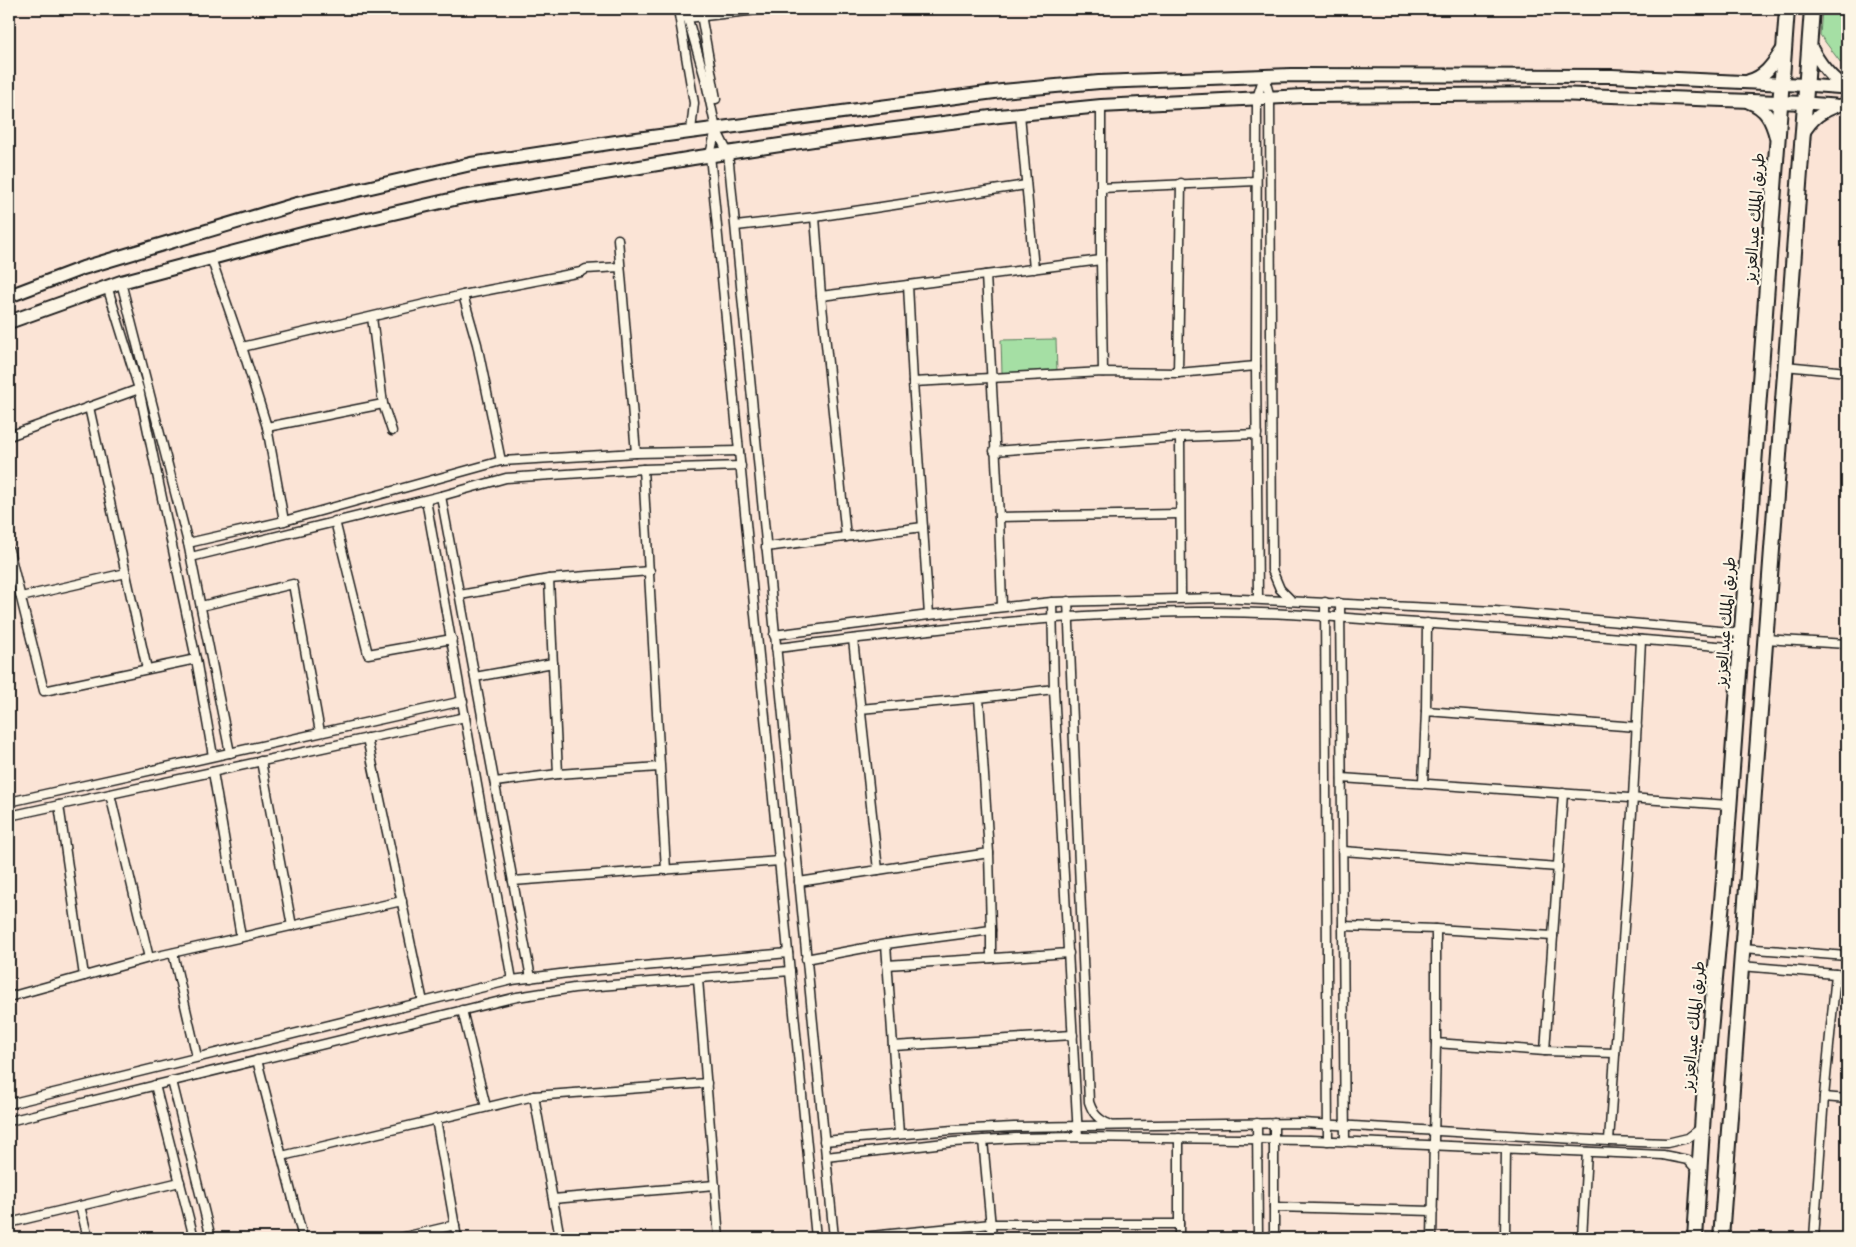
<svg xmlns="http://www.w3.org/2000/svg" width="1856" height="1247" font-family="'Gochi Hand','Playpen Sans Arabic',sans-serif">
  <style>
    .green { fill: #a5dfa4; stroke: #607e60 }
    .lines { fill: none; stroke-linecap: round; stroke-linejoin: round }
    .minor-casing { stroke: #1c1c1c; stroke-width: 11 }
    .secondary-casing { stroke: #1c1c1c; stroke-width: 15 }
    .primary-casing { stroke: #1c1c1c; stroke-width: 16 }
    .trunk-casing { stroke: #1c1c1c; stroke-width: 18 }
    .minor { stroke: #fcf5e5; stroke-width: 8 }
    .secondary { stroke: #fcf5e5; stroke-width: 11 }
    .primary { stroke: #fcf5e5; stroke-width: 12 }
    .trunk { stroke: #fcf5e5; stroke-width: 14 }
    .labels { text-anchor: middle; stroke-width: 4.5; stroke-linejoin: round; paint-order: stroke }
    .street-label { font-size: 16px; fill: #1c1c1c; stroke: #fcf5e5 }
  </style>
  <rect width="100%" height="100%" fill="#fbe4d6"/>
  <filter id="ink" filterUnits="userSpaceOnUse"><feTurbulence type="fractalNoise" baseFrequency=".02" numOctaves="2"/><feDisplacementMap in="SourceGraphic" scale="10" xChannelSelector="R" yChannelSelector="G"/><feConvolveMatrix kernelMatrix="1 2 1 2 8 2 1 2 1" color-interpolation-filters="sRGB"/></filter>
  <g filter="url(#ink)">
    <g class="green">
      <path d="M1822 9H1847V71L1820 35Z"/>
      <path d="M1056 339 1057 372 1002 373 1001 340Z"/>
    </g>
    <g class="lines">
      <defs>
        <g id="minor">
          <path d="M678 9 694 103 691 131"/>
          <path d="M685 9 705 78 716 129"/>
          <path d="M700 9 716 99"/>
          <path d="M687 18 766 9"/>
          <path d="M1264 76 1270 97 1272 570 1280 589 1291 600"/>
          <path d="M1020 114 1034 269"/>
          <path d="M1101 188 1256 181"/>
          <path d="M815 217 821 296 846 537"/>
          <path d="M736 226 815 217 1026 185"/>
          <path d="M618 239 636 453"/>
          <path d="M211 258 242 347 267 427 383 404"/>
          <path d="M1101 260 1103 372"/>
          <path d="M986 275 999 517 1002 606"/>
          <path d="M121 282 188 543 230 753"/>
          <path d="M107 286 139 389 196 659 213 756"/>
          <path d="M463 295 477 344 501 461"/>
          <path d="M821 296 908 285"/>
          <path d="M372 317 383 404 392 431"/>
          <path d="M242 347 463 295 581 272 586 269 620 267"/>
          <path d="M1785 366 1847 372"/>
          <path d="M1178 373 1181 183"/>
          <path d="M913 382 908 285 1101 260V106"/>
          <path d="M89 407 147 669"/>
          <path d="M267 427 284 521"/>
          <path d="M9 436 139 389"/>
          <path d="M1180 437 1181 598"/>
          <path d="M994 451 1180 437 1257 434"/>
          <path d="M643 469 666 870"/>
          <path d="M441 496 531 978"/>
          <path d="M426 500 512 980"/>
          <path d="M999 517 1179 514"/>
          <path d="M335 521 368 654 452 639"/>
          <path d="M188 543 284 521 501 461 636 453 739 451"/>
          <path d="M766 547 923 527"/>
          <path d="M9 550 44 691 196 659"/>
          <path d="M191 557 441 496 506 478 643 469 741 466"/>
          <path d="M549 579 558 774"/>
          <path d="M460 595 549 579 650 571"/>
          <path d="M21 597 126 573"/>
          <path d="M1258 599 1256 366 1257 98 1264 76"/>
          <path d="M1068 601 1089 1102C1093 1114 1098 1119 1109 1124"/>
          <path d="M1052 602 1054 689 1078 1137"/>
          <path d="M1325 602 1328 1141"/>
          <path d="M1340 603 1345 1142"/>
          <path d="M201 606 293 584 320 732"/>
          <path d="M929 615 913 382 1103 372 1178 373 1256 366"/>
          <path d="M774 635 929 615 1052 602 1220 598 1495 611 1742 633"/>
          <path d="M1765 639 1847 644"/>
          <path d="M776 648C916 631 1056 613 1197 612 1260 611 1324 616 1387 621 1505 628 1623 638 1741 648"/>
          <path d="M475 677 553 663"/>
          <path d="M860 709 979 698"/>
          <path d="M1426 711 1427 623"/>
          <path d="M367 738 423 1002"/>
          <path d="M261 761 292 926"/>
          <path d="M213 772 241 937"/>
          <path d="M1342 778 1729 805"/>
          <path d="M495 782 558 774 659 767"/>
          <path d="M1423 783 1426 711 1637 727"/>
          <path d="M110 794 149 958"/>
          <path d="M9 802 463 701"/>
          <path d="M59 805 84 976"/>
          <path d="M9 816 465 717"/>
          <path d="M1343 851 1558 867"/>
          <path d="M878 870 989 853 979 698 1054 689"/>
          <path d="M513 881 780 861"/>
          <path d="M799 882 878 870 853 639"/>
          <path d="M1343 926 1436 929V1043L1545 1051 1563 793"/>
          <path d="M1436 929 1553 936"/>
          <path d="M991 930V958"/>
          <path d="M1742 948 1847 956"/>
          <path d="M173 953 197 1057"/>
          <path d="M806 959 886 944"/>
          <path d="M887 965 1069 953"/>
          <path d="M1741 966 1847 975"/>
          <path d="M698 979 719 1238"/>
          <path d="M9 997 149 958 402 901"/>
          <path d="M462 1010 486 1107"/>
          <path d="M893 1046 1073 1035"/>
          <path d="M1545 1051 1615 1053"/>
          <path d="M257 1060 303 1238"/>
          <path d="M172 1081 211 1238"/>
          <path d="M155 1085 194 1238"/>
          <path d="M534 1096 560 1238"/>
          <path d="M1824 1097 1847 1099"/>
          <path d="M9 1104 512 980 576 972 788 953"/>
          <path d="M436 1119 457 1238"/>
          <path d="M9 1121 517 997 574 988 790 971"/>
          <path d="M1257 1123 1258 1238"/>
          <path d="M1274 1123V1238"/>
          <path d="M899 1134 886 944 991 930 989 853"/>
          <path d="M983 1140 992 1238"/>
          <path d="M824 1141 953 1130 1014 1127 1302 1123 1609 1141 1667 1143 1688 1138 1701 1128"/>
          <path d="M1609 1141 1633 798 1641 640"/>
          <path d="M282 1156 534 1096 707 1083"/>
          <path d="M826 1157 953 1142 1015 1138 1078 1137 1310 1140 1663 1155 1688 1160 1699 1172"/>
          <path d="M553 1199 715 1185"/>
          <path d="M80 1206 88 1238"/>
          <path d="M1274 1207 1433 1211"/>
          <path d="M9 1223 180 1182"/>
          <path d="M400 1238 455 1225"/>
          <path d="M816 1238 710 155 716 129 728 153 834 1238"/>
          <path d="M851 1238 991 1224H1179"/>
          <path d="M1179 1238V1138"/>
          <path d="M1432 1238 1436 1043"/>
          <path d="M1505 1238 1506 1148"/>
          <path d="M1582 1238 1587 1152"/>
          <path d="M1814 1238 1824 1097 1836 974"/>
        </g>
        <g id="secondary">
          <path d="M1809 43C1818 61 1830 78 1847 88"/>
          <path d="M1806 85 1846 88"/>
          <path d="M1805 103 1835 105"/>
          <path d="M1803 134C1813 117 1821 112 1840 105"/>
        </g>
        <g id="primary">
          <path d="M1749 81C1767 76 1774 62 1784 48"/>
          <path d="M1749 102C1766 108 1772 121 1776 137"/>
          <path d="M9 296 83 268 297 204 471 164 629 140 1002 91 1099 82 1291 75 1612 76 1806 85"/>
          <path d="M9 322 121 282 306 233 463 197 693 158 847 135 999 116 1101 106 1304 96 1556 94 1805 103"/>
        </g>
        <g id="trunk">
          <path d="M1695 1238 1704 1098 1724 879 1787 9"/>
          <path d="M1721 1238 1812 9"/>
        </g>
      </defs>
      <use href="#minor" class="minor-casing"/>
      <use href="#secondary" class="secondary-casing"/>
      <use href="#primary" class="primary-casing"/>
      <use href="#trunk" class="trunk-casing"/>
      <use href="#minor" class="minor"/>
      <use href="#secondary" class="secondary"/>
      <use href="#primary" class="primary"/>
      <use href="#trunk" class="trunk"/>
    </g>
  </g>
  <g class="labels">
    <g class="street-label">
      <text transform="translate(1754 218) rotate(-86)" y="6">طريق الملك عبدالعزيز</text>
      <text transform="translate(1725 622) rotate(-86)" y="6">طريق الملك عبدالعزيز</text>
      <text transform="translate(1693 1026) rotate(-85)" y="6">طريق الملك عبدالعزيز</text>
    </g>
  </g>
  <rect width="1856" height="1247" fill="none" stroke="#fcf5e5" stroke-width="30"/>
  <rect x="15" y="15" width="1826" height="1217" fill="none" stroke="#1c1c1c" stroke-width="2" filter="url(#ink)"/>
</svg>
